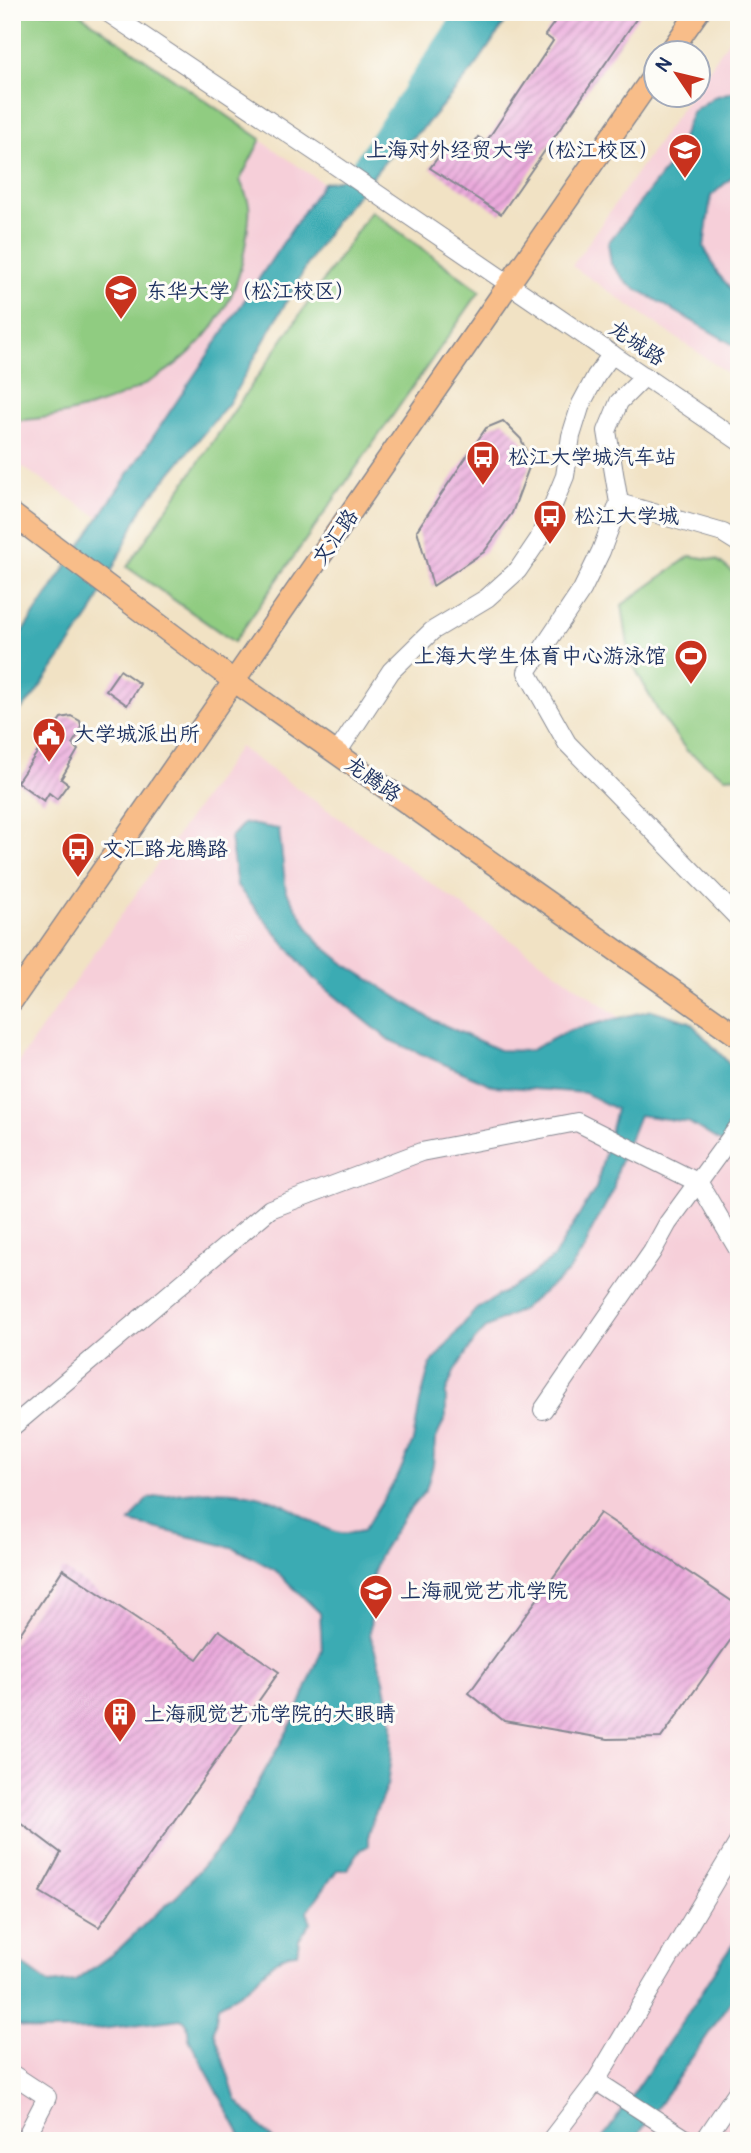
<svg xmlns="http://www.w3.org/2000/svg" width="751" height="2153" font-family="Pangolin,'LXGW WenKai TC',sans-serif">
  <style>
    .built { fill: #f6cfd9 }
    .park { fill: #90cc81; stroke: #567e70; stroke-width: 2 }
    .water { fill: #3aabb3; stroke: #2a6d88; stroke-width: 2 }
    .lines { fill: none; stroke-linecap: round; stroke-linejoin: round }
    .canal { stroke: #3aabb3; stroke-width: 16 }
    .building { fill: url(#building-hatch) }
    .minor-casing { stroke: #868891; stroke-width: 20 }
    .major-casing { stroke: #868891; stroke-width: 24 }
    .minor { stroke: #fff; stroke-width: 18 }
    .major { stroke: #f8bd89; stroke-width: 21 }
    .labels { text-anchor: middle; stroke-width: 6; stroke-linejoin: round; paint-order: stroke }
    .poi-label { font-size: 21px; fill: #1b2f5e; stroke: #fdfcf7; text-anchor: start }
    .street-label { font-size: 21px; fill: #1b2f5e; stroke: #fdfcf7 }
  </style>
  <defs>
    <pattern id="building-hatch" width="6" height="6" patternUnits="userSpaceOnUse" patternTransform="scale(1.75)"><rect width="6" height="6" fill="#ebaadc"/><path d="M-1 1l2-2M0 6l6-6M5 7l2-2" fill="none" stroke="#be8bb6"/></pattern>
  </defs>
  <rect width="100%" height="100%" fill="#fdfcf7"/>
  <filter id="ink" filterUnits="userSpaceOnUse"><feTurbulence type="fractalNoise" baseFrequency=".0143" numOctaves="2"/><feDisplacementMap in="SourceGraphic" scale="14" xChannelSelector="R" yChannelSelector="G"/><feConvolveMatrix kernelMatrix="1 2 1 2 8 2 1 2 1" color-interpolation-filters="sRGB"/></filter>
  <filter id="wash" filterUnits="userSpaceOnUse"><feTurbulence type="fractalNoise" baseFrequency=".00686" numOctaves="4" result="noise"/><feDisplacementMap in="SourceGraphic" scale="28" xChannelSelector="R" yChannelSelector="G"/><feGaussianBlur stdDeviation="1.57" result="paint"/><feColorMatrix in="noise" values="0 0 0 0 0 0 0 0 0 0 0 0 0 0 0 0 0 1.4 0 .05"/><feComposite in="paint" operator="in"/></filter>
  <g filter="url(#wash)">
    <rect width="100%" height="100%" fill="#f1e2c4"/>
    <g class="built">
      <path d="M12 12H73L323 183 98 517 12 460Z"/>
      <path d="M739 25V381L572 266 691 95 698 94 699 83Z"/>
      <path d="M239 747 739 1102V2141H12V1071Z"/>
    </g>
    <g class="park">
      <path d="M12 12H77L261 139 240 180C243 188 248 197 249 205 251 217 246 240 244 253 225 363 114 415 12 421Z"/>
      <path d="M371 211 480 291 234 642 127 567Z"/>
      <path d="M690 556 717 560 739 577V776L725 777 687 751 659 713 630 659 622 605Z"/>
    </g>
    <g class="water">
      <path d="M467 12H512L473 70 423 128 386 160 335 222 311 258 229 403 143 506 91 614 33 697 12 719V658L21 634 323 183 352 177Z"/>
      <path d="M735 91 739 92V171L711 196 704 247 718 274 732 290 739 293V348L628 284 611 264 608 243 674 159 692 112 714 97Z"/>
      <path d="M244 823 279 829 286 891 317 941 345 964 433 1020 499 1050 529 1051 570 1030 652 1010 690 1022 739 1074V1153L688 1122 639 1115 617 1170 613 1191 591 1232 585 1248 568 1272 521 1310 487 1327 475 1340 454 1372 446 1392V1416L435 1441 433 1465 426 1490 405 1515 379 1556 372 1578 370 1634 384 1680 392 1724 391 1756 387 1786 372 1821 368 1834V1846L360 1850 347 1870H337L307 1912 311 1922 299 1939 297 1953C276 1952 259 1980 243 1991 235 1997 226 2001 218 2005L214 2031 236 2100 274 2141H244L189 2039 187 2023 181 2019 93 2030 40 2031 12 2024V1957L50 1984 75 1981 119 1949 149 1920 176 1897 227 1838 293 1721 322 1649 320 1613 275 1570 235 1548 130 1522 147 1499C190 1490 241 1486 282 1504 301 1513 320 1529 341 1533 347 1534 356 1532 363 1531L399 1474 413 1441 420 1402 430 1365 475 1310 523 1281 553 1258 596 1188 616 1109 585 1093 494 1086 389 1040 313 978 237 886 230 838Z"/>
      <path d="M739 1934V1988L734 1997 634 2141H601L685 2018Z"/>
    </g>
    <g class="lines">
      <path class="canal" d="M345 187 464 12"/>
    </g>
    <g id="blocks">
      <g class="building">
        <path d="M562 12H641L501 214 430 168 444 149 455 156 464 144 471 149 478 137 486 142 553 41 545 35Z"/>
        <path d="M503 421 521 439 531 462 512 513 484 552 433 586 417 530 486 428Z"/>
        <path d="M120 670 140 684 127 705 106 690Z"/>
        <path d="M71 716 80 721 81 725 80 732 72 744 78 750 61 779 68 784 57 799 49 793 44 801 17 782 61 718Z"/>
        <path d="M600 1513 739 1606V1628L661 1738 608 1739 504 1721 469 1693Z"/>
        <path d="M63 1569 197 1659 219 1630 279 1672 99 1927 40 1892 61 1853 12 1816V1646Z"/>
      </g>
    </g>
  </g>
  <g filter="url(#ink)">
    <use href="#blocks" fill-opacity="0" stroke="#868891" stroke-width="2"/>
    <g class="lines">
      <defs>
        <g id="minor">
          <path d="M107 12 329 161 739 441"/>
          <path d="M645 376 619 402 607 431 619 503 601 551 582 590 527 672 567 743 739 919"/>
          <path d="M619 503 723 533 739 543"/>
          <path d="M337 753 391 671 432 631 487 598 518 570 539 539 565 476 571 436 581 404 596 376 612 354"/>
          <path d="M543 1410 652 1252 668 1223 739 1126"/>
          <path d="M12 1427 270 1209 421 1152 577 1122 699 1183 739 1251"/>
          <path d="M12 2074 47 2097 24 2141"/>
          <path d="M596 2081 689 2141"/>
          <path d="M550 2141 596 2081 739 1841"/>
          <path d="M704 2141 739 2089"/>
          <path d="M734 2141 739 2140"/>
        </g>
        <g id="major">
          <path d="M670 52 698 12"/>
          <path d="M12 514 234 681 739 1037"/>
          <path d="M12 1001 656 72"/>
        </g>
      </defs>
      <use href="#minor" class="minor-casing"/>
      <use href="#major" class="major-casing"/>
      <use href="#minor" class="minor"/>
      <use href="#major" class="major"/>
    </g>
  </g>
  <defs>
    <symbol id="university-pin" viewBox="-11 -11 22 30"><path d="M0 17L-7.5 6A9.5 9.5 0 1 1 7.5 6Z" fill="#c8321e" stroke="#fdfcf7"/><path d="M0-5L7-2L0 1L-7-2ZM-4 1L0 2.5L4 1V4Q0 6-4 4Z" fill="#fff"/></symbol>
    <symbol id="bus-pin" viewBox="-11 -11 22 30"><path d="M0 17L-7.5 6A9.5 9.5 0 1 1 7.5 6Z" fill="#c8321e" stroke="#fdfcf7"/><path d="M-5-6H5V4H4V6H2V4H-2V6H-4V4H-5ZM-3.5-4V0h7V-4ZM-3.5 1.2v1.5H-2V1.2ZM2 1.2v1.5H3.5V1.2Z" fill="#fff"/></symbol>
    <symbol id="stadium-pin" viewBox="-11 -11 22 30"><path d="M0 17L-7.5 6A9.5 9.5 0 1 1 7.5 6Z" fill="#c8321e" stroke="#fdfcf7"/><path d="M0-5a6.5 5 0 1 0 0 10a6.5 5 0 1 0 0-10ZM-3.5-1.8h7v3.6h-7Z" fill="#fff"/></symbol>
    <symbol id="civic-pin" viewBox="-11 -11 22 30"><path d="M0 17L-7.5 6A9.5 9.5 0 1 1 7.5 6Z" fill="#c8321e" stroke="#fdfcf7"/><path d="M-.6-6.5H3V-4.5H.6V-3L4-1V1h2V6H-6V1h2V-1L-.6-3ZM-1.2 2.5V6h2.4V2.5Z" fill="#fff"/></symbol>
    <symbol id="building-pin" viewBox="-11 -11 22 30"><path d="M0 17L-7.5 6A9.5 9.5 0 1 1 7.5 6Z" fill="#c8321e" stroke="#fdfcf7"/><path d="M-4-6H4V6H1V3H-1V6H-4ZM-2.5-4.3h1.7v1.8h-1.7ZM.8-4.3h1.7v1.8H.8ZM-2.5-1h1.7V.8h-1.7ZM.8-1h1.7V.8H.8Z" fill="#fff"/></symbol>
  </defs>
  <g fill-rule="evenodd">
    <use href="#university-pin" x="666" y="131" width="38" height="52"/>
    <use href="#university-pin" x="102" y="272" width="38" height="52"/>
    <use href="#bus-pin" x="464" y="438" width="38" height="52"/>
    <use href="#bus-pin" x="531" y="497" width="38" height="52"/>
    <use href="#stadium-pin" x="672" y="637" width="38" height="52"/>
    <use href="#civic-pin" x="30" y="715" width="38" height="52"/>
    <use href="#bus-pin" x="59" y="830" width="38" height="52"/>
    <use href="#university-pin" x="357" y="1572" width="38" height="52"/>
    <use href="#building-pin" x="101" y="1695" width="38" height="52"/>
  </g>
  <g class="labels">
    <g class="poi-label">
      <text x="660" y="157" text-anchor="end">上海对外经贸大学（松江校区）</text>
      <text x="146" y="298">东华大学（松江校区）</text>
      <text x="508" y="464">松江大学城汽车站</text>
      <text x="574" y="523">松江大学城</text>
      <text x="666" y="663" text-anchor="end">上海大学生体育中心游泳馆</text>
      <text x="74" y="741">大学城派出所</text>
      <text x="102" y="856">文汇路龙腾路</text>
      <text x="400" y="1598">上海视觉艺术学院</text>
      <text x="144" y="1721">上海视觉艺术学院的大眼睛</text>
    </g>
    <g class="street-label">
      <text transform="translate(637 343) rotate(34)" y="7">龙城路</text>
      <text transform="translate(335 537) rotate(-55)" y="7">文汇路</text>
      <text transform="translate(373 779) rotate(35)" y="7">龙腾路</text>
    </g>
  </g>
  <rect width="751" height="2153" fill="none" stroke="#fdfcf7" stroke-width="42"/>
  <g transform="translate(677 74) rotate(305)"><circle r="33" fill="#fdfcf7" stroke="#a3aaba" stroke-width="2"/>
  <path d="M0-5L12 26L0 18L-12 26Z" fill="#c8321e"/>
  <text y="-10" font-size="19" font-weight="bold" text-anchor="middle" fill="#1b2f5e">N</text>
  </g>
</svg>
